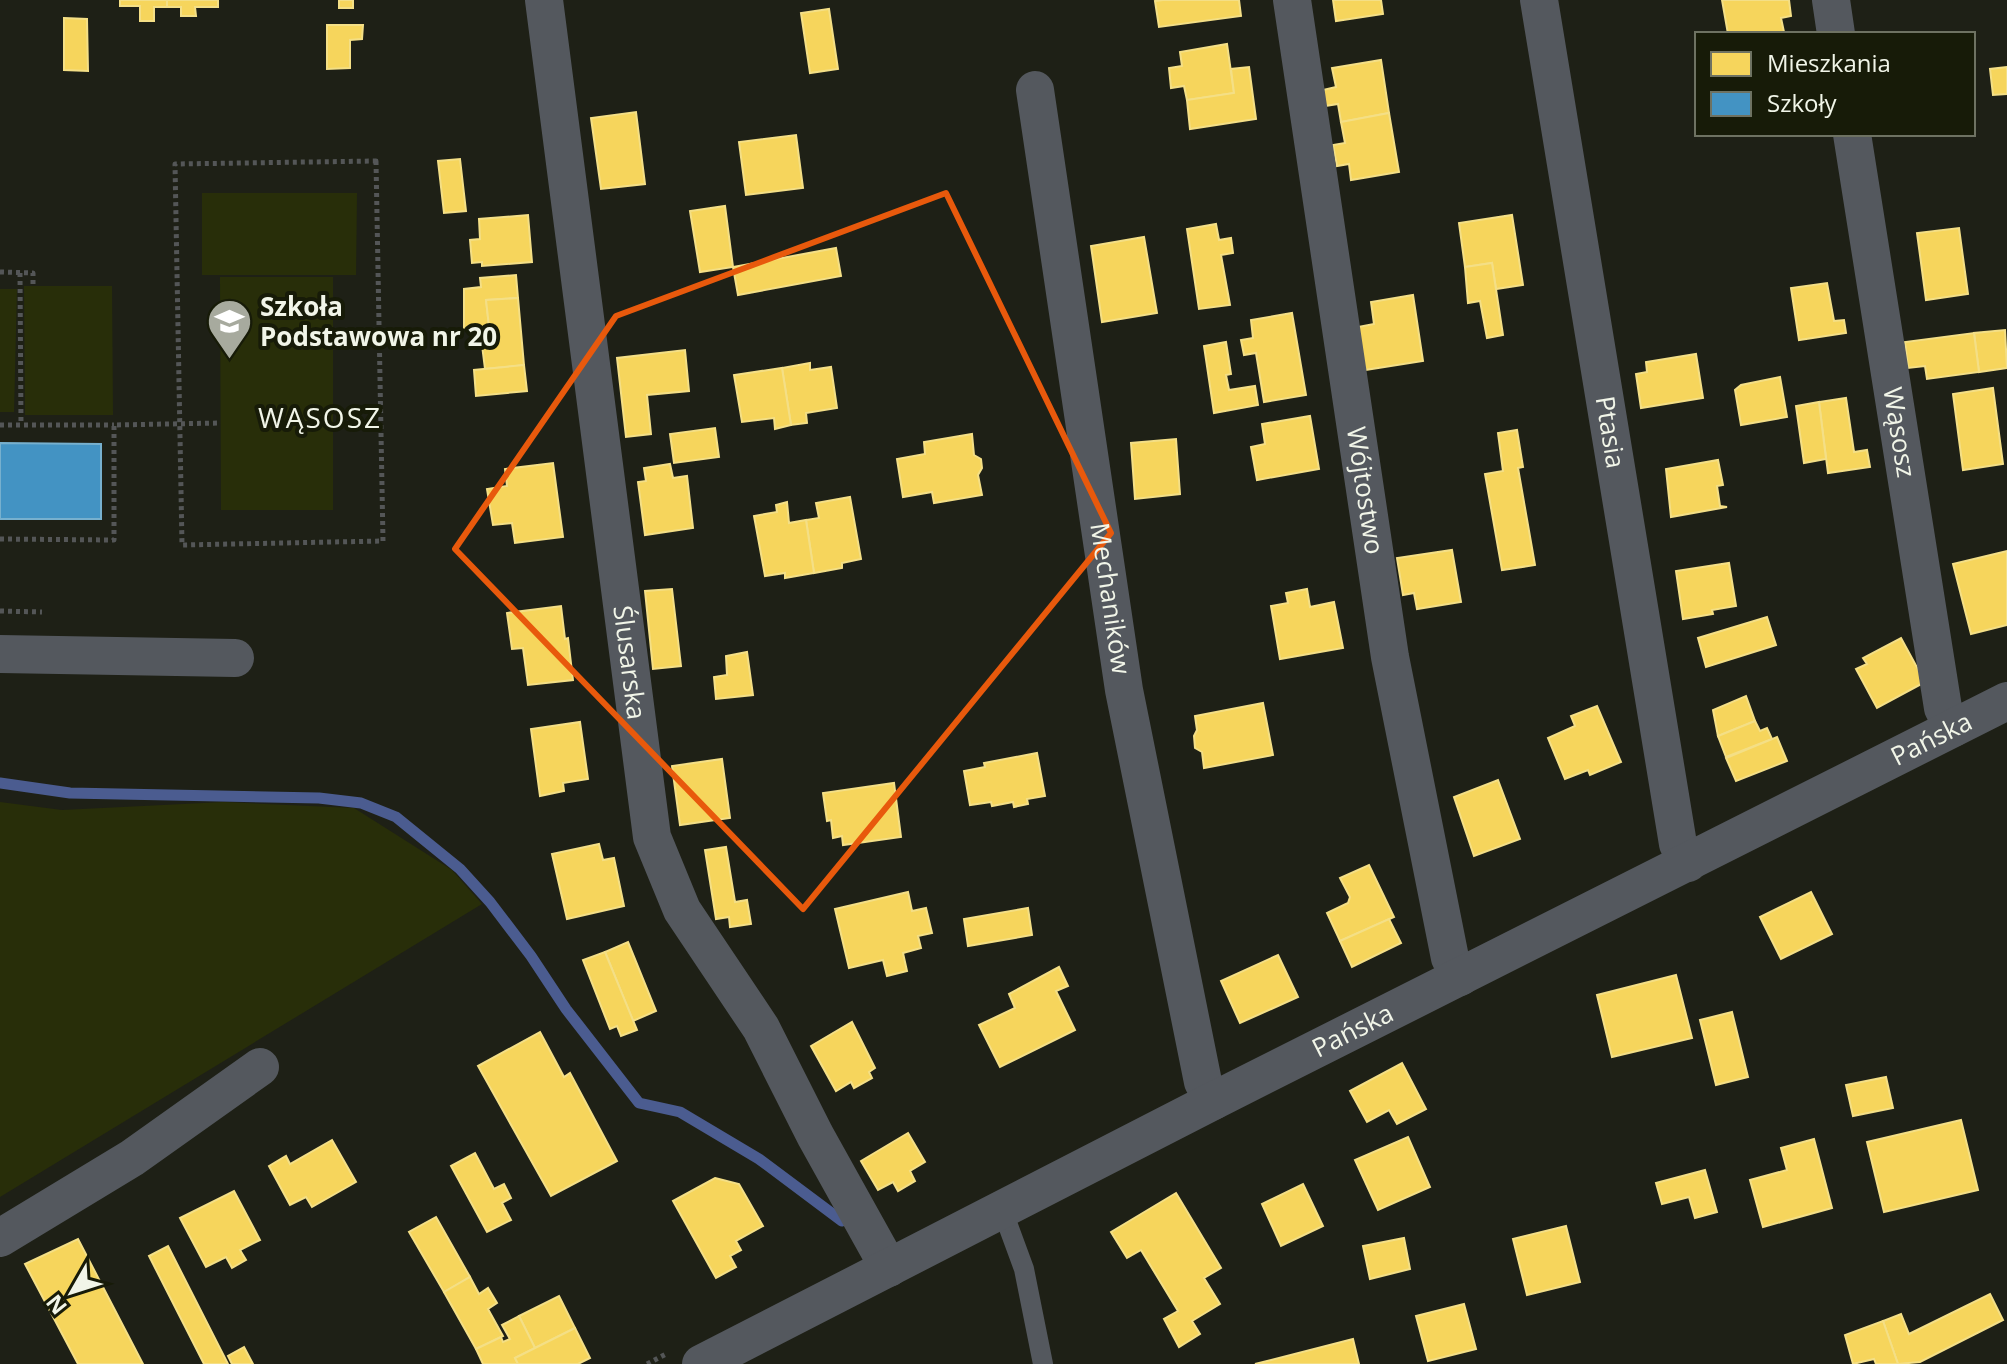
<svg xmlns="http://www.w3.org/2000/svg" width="2007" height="1364" font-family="'Open Sans',sans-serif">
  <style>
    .green { fill: #282e09 }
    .homes { fill: #f6d55c; stroke: #f4df86; stroke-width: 2 }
    .schools { fill: #4393c3; stroke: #77b0ce; stroke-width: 2 }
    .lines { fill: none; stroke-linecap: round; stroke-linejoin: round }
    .stream { stroke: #4b5c90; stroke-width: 11 }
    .path { stroke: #545657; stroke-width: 5; stroke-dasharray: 4 4; stroke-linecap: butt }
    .lane { stroke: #54585e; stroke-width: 20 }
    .street { stroke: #54585e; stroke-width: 38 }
    .marked { fill: none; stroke: #e8590c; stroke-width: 6; stroke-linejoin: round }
    .labels { text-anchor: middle; stroke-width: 8; stroke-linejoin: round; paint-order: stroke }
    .poi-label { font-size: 26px; font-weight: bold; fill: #f1f5e8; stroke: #171b08; text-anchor: start }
    .street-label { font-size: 26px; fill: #f1f5e8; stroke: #171b08 }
    .neighbourhood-label { font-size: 28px; letter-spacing: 2px; fill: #f1f5e8; stroke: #171b08 }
  </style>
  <rect width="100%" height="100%" fill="#1e2016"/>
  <g class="green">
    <path d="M202 193H357L356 275H202Z"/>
    <path d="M220 277H333V510H221Z"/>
    <path d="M24 286H112L113 415H25Z"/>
    <path d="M0 289H17L14 412H0Z"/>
    <path d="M0 802 62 810 224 802 354 808 452 870 482 904 0 1197Z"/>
  </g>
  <g class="homes">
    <path d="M120 0H167V7H154V21H140V6H120Z"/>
    <path d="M167 0H218V7H195L196 16H181V7H167Z"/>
    <rect x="339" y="0" width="14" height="8"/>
    <path d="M1163 0H1239L1241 16 1159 27 1155 1Z"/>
    <path d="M1333 0H1381L1383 14 1336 21Z"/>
    <path d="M1722 0H1789L1791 16 1781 18 1784 32 1728 34Z"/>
    <path d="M829 9 838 69 810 73 801 13Z"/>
    <path d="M64 18 87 19 88 71 64 70Z"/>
    <path d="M327 25H363L362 39 350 40V68L327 69Z"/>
    <path d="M1227 44 1234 93 1187 100 1184 86 1171 88 1169 68 1182 66 1180 52Z"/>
    <path d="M1381 60 1389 113 1341 122 1338 104 1325 106 1323 90 1336 87 1332 68Z"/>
    <path d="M1249 67 1256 119 1190 129 1187 100 1234 93 1231 69Z"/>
    <path d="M2007 67V94L1993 95 1990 69Z"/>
    <path d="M636 112 645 184 601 189 591 118Z"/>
    <path d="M1389 113 1399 172 1351 180 1349 164 1337 166 1333 145 1345 143 1341 122Z"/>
    <path d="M796 135 803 188 746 195 739 142Z"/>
    <path d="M460 159 466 211 444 213 438 161Z"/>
    <path d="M725 206 733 267 700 272 690 211Z"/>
    <path d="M528 215 532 262 482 266V262L472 263 470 240 480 239 479 219Z"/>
    <path d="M1512 215 1523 285 1496 289 1492 263 1465 267 1459 223Z"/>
    <path d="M1216 224 1219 240 1231 238 1233 253 1221 255 1230 305 1199 309 1187 229Z"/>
    <path d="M1959 228 1968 294 1926 300 1917 233Z"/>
    <path d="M1144 237 1157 313 1102 322 1091 246Z"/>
    <path d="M836 248 841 276 738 295 733 267Z"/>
    <path d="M1492 263 1503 335 1487 338 1480 301 1468 303 1465 267Z"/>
    <path d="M516 275 518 298 486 300 489 326 464 328V289L481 287 480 278Z"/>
    <path d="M1827 283 1834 321 1844 320 1846 333 1799 340 1791 288Z"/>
    <path d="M1413 295 1423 361 1365 370 1358 327 1374 324 1371 302Z"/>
    <path d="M518 298 524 365 485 369 481 337 490 335 486 300Z"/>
    <path d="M1292 313 1306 395 1264 402 1256 353 1244 355 1241 340 1253 338 1251 320Z"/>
    <path d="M2005 330 2007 368 1979 372 1974 333Z"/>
    <path d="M1974 333 1979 372 1927 379 1925 366 1908 368 1905 342Z"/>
    <path d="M1226 342 1231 374 1226 375 1229 390 1255 386 1258 405 1214 413 1204 346Z"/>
    <path d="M685 350 689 391 647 395 651 434 626 437 617 358Z"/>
    <path d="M1696 354 1703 398 1641 408 1636 374 1647 372 1646 362Z"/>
    <path d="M810 363V370L831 367 837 408 806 413 807 423 791 425 782 368Z"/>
    <path d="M524 365 527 391 476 396 474 370Z"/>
    <path d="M782 368 791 425 775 429 774 418 742 422 734 375Z"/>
    <path d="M1780 377 1787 417 1741 425 1735 390 1741 385Z"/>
    <path d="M1993 388 2003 464 1963 470 1953 394Z"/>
    <path d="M1846 398 1854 452 1867 450 1870 467 1828 473 1819 402Z"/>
    <path d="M1819 402 1826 459 1804 463 1796 406Z"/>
    <path d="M1310 416 1319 469 1257 480 1251 447 1265 444 1262 424Z"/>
    <path d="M715 428 719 457 674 463 670 434Z"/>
    <path d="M1517 430 1523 467 1518 468 1535 565 1502 570 1485 474 1503 471 1498 433Z"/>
    <path d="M972 434 974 455 981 459 982 468 978 475 982 495 934 503 932 492 903 497 897 459 925 454 924 442Z"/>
    <path d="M1176 439 1180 494 1135 499 1131 443Z"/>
    <path d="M1718 460 1723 485 1717 486 1720 506 1727 507 1671 517 1666 469Z"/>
    <path d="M553 463 563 537 515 543 512 523 493 525 487 489 507 486 505 469Z"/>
    <path d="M670 464 673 478 687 476 693 528 645 535 638 482 646 481 644 468Z"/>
    <path d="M850 497 861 559 842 563V568L814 573 806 520 819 518 816 503Z"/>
    <path d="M787 502 789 523 806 520 814 573 785 578V573L765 576 754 516 777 512 776 505Z"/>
    <path d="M1452 550 1461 602 1417 609 1414 593 1403 595 1397 558Z"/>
    <path d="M2007 551V625L1971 634 1953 564Z"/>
    <path d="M1729 563 1736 606 1712 610 1713 614 1683 619 1676 571Z"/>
    <path d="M672 589 681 666 653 669 645 591Z"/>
    <path d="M1307 589 1310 607 1334 602 1343 648 1280 659 1271 606 1288 603 1286 593Z"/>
    <path d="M561 606 565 639 568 638 573 680 528 685 523 648 512 649 507 613Z"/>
    <path d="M1767 617 1776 645 1706 667 1698 638Z"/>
    <path d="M1901 638 1925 682 1877 708 1856 669 1867 664 1863 658Z"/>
    <path d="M747 652 753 695 716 699 714 677 727 675 726 656Z"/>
    <path d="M1746 696 1755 721 1718 736 1713 710Z"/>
    <path d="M1263 703 1273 755 1204 768 1202 752 1195 748 1194 736 1197 730 1195 716Z"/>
    <path d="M1597 706 1621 762 1590 775 1588 770 1565 779 1548 738 1575 726 1571 716Z"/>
    <path d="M1755 721 1760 731 1767 728 1772 739 1726 757 1718 736Z"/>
    <path d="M580 722 588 779 563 783 564 791 540 796 531 729Z"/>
    <path d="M1777 737 1787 761 1736 781 1726 758Z"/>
    <path d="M1037 753 1045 796 1027 799 1028 804 1014 807 1013 802 992 806 991 802 970 805 964 771 985 767 984 763Z"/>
    <path d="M722 759 730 818 680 825 672 766Z"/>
    <path d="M1498 780 1520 839 1474 856 1454 797Z"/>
    <path d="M894 783 901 837 843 845 842 836 833 838 831 820 827 821 823 793Z"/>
    <path d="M599 844 603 860 614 858 624 906 567 919 552 854Z"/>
    <path d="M726 847 735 902 747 900 751 924 730 927 729 917 716 919 705 850Z"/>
    <path d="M1369 865 1394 917 1340 941 1327 913 1348 903 1350 897 1340 878Z"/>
    <path d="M908 892 912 911 926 908 932 933 918 936 921 948 903 953 907 971 887 976 883 960 849 968 835 909Z"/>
    <path d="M1811 892 1832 934 1781 959 1760 917Z"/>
    <path d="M1028 908 1032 935 968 946 964 919Z"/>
    <path d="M1389 919 1401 943 1352 967 1340 941Z"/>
    <path d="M628 942 656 1011 633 1021 605 952Z"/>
    <path d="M605 952 637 1030 621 1036 617 1026 610 1029 583 960Z"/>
    <path d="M1278 955 1298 997 1240 1023 1221 981Z"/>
    <path d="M1059 967 1068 986 1056 991 1075 1030 1000 1067 979 1025 1015 1008 1009 994Z"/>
    <path d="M1676 975 1692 1038 1612 1057 1597 995Z"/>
    <path d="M1732 1012 1748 1077 1716 1085 1700 1020Z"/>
    <path d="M852 1022 875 1068 869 1072 872 1078 854 1088 851 1082 836 1091 811 1046Z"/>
    <path d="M540 1032 564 1077 570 1073 617 1161 551 1196 478 1066Z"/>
    <path d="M1402 1063 1426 1109 1397 1124 1389 1110 1367 1122 1350 1091Z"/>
    <path d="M1886 1077 1893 1108 1853 1116 1846 1085Z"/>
    <path d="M1961 1120 1978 1190 1884 1212 1867 1142Z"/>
    <path d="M908 1133 925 1162 910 1171 915 1181 898 1191 893 1182 878 1190 861 1161Z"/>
    <path d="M1408 1137 1430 1187 1378 1210 1355 1160Z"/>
    <path d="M1814 1139 1832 1208 1763 1227 1750 1180 1787 1170 1781 1148Z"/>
    <path d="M332 1140 356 1182 312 1207 306 1197 290 1205 269 1166 286 1156 290 1164Z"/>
    <path d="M475 1153 494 1189 504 1184 511 1198 502 1203 511 1220 487 1232 451 1166Z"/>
    <path d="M1705 1170 1717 1212 1695 1218 1689 1197 1662 1204 1656 1183Z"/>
    <path d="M715 1178 739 1184 763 1226 736 1241 741 1250 730 1256 736 1267 716 1278 673 1201Z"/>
    <path d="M1303 1184 1323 1226 1281 1246 1262 1204Z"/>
    <path d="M234 1191 260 1240 240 1250 246 1260 232 1268 226 1257 206 1267 180 1218Z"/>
    <path d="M1176 1193 1221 1268 1204 1278 1220 1304 1192 1321 1200 1334 1179 1347 1164 1319 1178 1311 1141 1250 1127 1258 1111 1232Z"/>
    <path d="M436 1217 470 1277 444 1292 409 1232Z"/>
    <path d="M1566 1226 1580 1282 1527 1295 1513 1239Z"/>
    <path d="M1404 1238 1410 1269 1370 1279 1363 1246Z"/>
    <path d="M78 1239 143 1364H78L25 1264Z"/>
    <path d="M168 1246 228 1364H204L149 1256Z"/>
    <path d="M470 1277 479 1294 488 1288 497 1303 488 1309 503 1336 476 1349 444 1292Z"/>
    <path d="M1990 1294 2003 1320 1920 1362 1898 1364 1883 1321 1901 1314 1909 1334Z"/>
    <path d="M559 1296 575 1328 535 1348 519 1316Z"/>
    <path d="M1464 1304 1476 1349 1428 1361 1416 1316Z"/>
    <path d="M519 1316 535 1348 515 1358 518 1364H483L476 1349 501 1337 503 1342 510 1339 502 1325Z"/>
    <path d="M1883 1321 1898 1364H1876L1874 1359 1853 1364 1845 1335Z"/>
    <path d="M575 1328 590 1358 578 1364H518L515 1358Z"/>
    <path d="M1353 1339 1359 1364H1255Z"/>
    <path d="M244 1347 253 1364H232L228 1356Z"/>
  </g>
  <path class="schools" d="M0 443 101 444V519H0Z"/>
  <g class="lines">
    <path class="stream" d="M0 783 70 793 319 798 361 803 396 817 460 869 490 902 531 956 566 1009 639 1103 680 1112 759 1159 842 1221"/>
    <g class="path">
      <path d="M376 161 383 541 182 545 175 164Z"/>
      <path d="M0 272 33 273V286"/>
      <path d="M20 273 21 425"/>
      <path d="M0 425H114"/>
      <path d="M0 539 114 540V425L221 423"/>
      <path d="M0 611 42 612"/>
      <path d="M647 1364 668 1353"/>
    </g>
    <path class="lane" d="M1002 1209 1024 1269 1043 1364"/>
    <g class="street">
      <path id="s1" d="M544 0 652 837 682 910 761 1028 815 1135 889 1268"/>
      <path id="s2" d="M1292 0 1390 657 1450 958 1460 977"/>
      <path id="s3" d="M1539 0 1678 844 1688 863"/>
      <path d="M1831 0 1836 34"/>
      <path id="s4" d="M1035 90 1124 690 1203 1082 1213 1101"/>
      <path id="s5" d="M1852 134 1943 708 1953 728"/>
      <path d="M0 654 235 658"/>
      <path d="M0 1238 132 1158 260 1067"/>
      <path id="s6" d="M701 1364 1213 1101 2007 701"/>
    </g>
  </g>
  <path class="marked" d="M946 193 1111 533 803 909 455 549 616 316Z"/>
  <defs>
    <symbol id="school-pin" viewBox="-11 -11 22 30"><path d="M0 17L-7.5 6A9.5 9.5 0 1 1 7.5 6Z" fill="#a7aa9e" stroke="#171b08"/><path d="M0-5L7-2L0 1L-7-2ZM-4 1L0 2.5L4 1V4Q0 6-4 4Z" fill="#fff"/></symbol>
  </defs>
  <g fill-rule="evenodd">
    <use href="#school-pin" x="204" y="296" width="51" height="69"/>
  </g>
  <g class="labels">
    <g class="poi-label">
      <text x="260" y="316">Szkoła<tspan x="260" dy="30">Podstawowa nr 20</tspan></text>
    </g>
    <g class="street-label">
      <text dy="9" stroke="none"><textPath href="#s5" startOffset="302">Wąsosz</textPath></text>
      <text dy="9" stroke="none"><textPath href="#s3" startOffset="438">Ptasia</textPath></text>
      <text dy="9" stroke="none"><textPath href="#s2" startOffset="496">Wójtostwo</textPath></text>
      <text dy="9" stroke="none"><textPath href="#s4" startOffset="514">Mechaników</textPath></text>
      <text dy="9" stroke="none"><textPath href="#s1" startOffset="668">Ślusarska</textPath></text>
      <text dy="9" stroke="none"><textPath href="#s6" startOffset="1380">Pańska</textPath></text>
      <text dy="9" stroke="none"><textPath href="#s6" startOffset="732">Pańska</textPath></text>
    </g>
    <g class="neighbourhood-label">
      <text x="320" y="428">WĄSOSZ</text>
    </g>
  </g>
  <rect x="1695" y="32" width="280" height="104" fill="#171b08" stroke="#6e7262" stroke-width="2"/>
  <rect x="1711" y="52" width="40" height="24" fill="#f6d55c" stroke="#6e7262" stroke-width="2"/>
  <text x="1767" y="72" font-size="24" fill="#f1f5e8">Mieszkania</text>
  <rect x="1711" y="92" width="40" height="24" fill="#4393c3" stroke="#6e7262" stroke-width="2"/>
  <text x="1767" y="112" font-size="24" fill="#f1f5e8">Szkoły</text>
  <g transform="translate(72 1292) rotate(231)" stroke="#171b08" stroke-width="6" paint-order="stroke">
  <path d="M0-6L14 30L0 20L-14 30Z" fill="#f1f5e8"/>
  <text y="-12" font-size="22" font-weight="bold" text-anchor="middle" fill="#f1f5e8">N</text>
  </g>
</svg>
